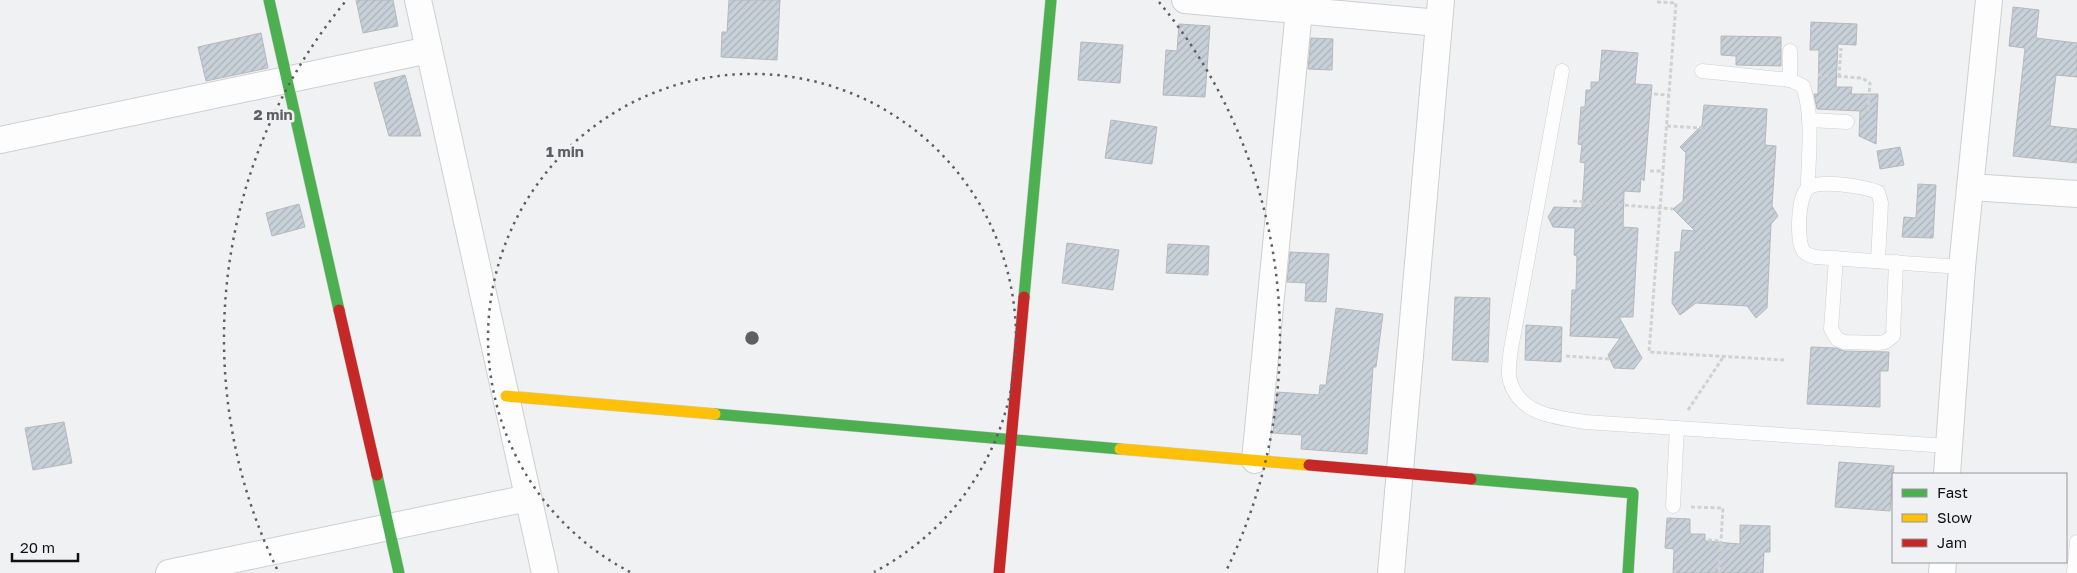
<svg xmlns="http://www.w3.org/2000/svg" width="2077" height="573" font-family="'Golos Text',sans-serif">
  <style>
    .building { fill: url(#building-hatch); stroke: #b7b8ba }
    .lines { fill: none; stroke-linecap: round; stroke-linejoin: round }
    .lane-casing { stroke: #cecfd0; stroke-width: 15 }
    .street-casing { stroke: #cecfd0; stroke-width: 28 }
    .fast-casing { stroke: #cecfd0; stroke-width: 12 }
    .slow-casing { stroke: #cecfd0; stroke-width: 12 }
    .jam-casing { stroke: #cecfd0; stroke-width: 12 }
    .path { stroke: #d0d1d1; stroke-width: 3; stroke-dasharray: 4 2.5; stroke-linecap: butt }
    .lane { stroke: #fdfdfd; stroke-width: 14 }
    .street { stroke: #fdfdfd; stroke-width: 26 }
    .fast { stroke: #4caf50; stroke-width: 11 }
    .slow { stroke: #ffc107; stroke-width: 11 }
    .jam { stroke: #c62828; stroke-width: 11 }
    .ring { fill: none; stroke: #5e5f61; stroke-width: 2.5; stroke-dasharray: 2.5 5 }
    .centre { fill: #5e5f61; stroke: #eff1f4; stroke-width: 2.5 }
    .ring-label { font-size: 15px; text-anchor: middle; font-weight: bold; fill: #5e5f61; stroke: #eff1f4; stroke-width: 5; stroke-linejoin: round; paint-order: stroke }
  </style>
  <defs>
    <pattern id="building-hatch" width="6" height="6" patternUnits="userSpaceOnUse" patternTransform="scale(1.25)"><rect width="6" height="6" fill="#c8d1d9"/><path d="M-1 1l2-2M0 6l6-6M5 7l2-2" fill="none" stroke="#abb2b9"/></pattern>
  </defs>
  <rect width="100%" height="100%" fill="#f0f1f3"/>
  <g class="building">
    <path d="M356 0H393L398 26 363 33Z"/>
    <path d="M729 0H780L777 60 721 57 722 32H727Z"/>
    <path d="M2013 7 2039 10 2036 38 2077 43V77L2056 75 2050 126 2077 129V163L2013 156 2025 48 2009 46Z"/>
    <path d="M1811 22 1857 24 1856 45 1838 44 1836 87H1852L1851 94H1878L1876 144 1859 136 1860 111 1817 109 1814 94H1818L1819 50H1810Z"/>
    <path d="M1179 24 1210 26 1205 97 1163 95 1166 50 1177 51Z"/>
    <path d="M261 33 268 68 206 81 198 47Z"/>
    <path d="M1721 36 1781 37V66L1736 65V56L1721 55Z"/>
    <path d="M1311 38 1333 39 1332 70 1308 69Z"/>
    <path d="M1081 42 1123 45 1120 83 1078 80Z"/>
    <path d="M1602 50 1638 53 1635 84 1652 85 1644 181 1641 178 1640 192 1624 191 1623 227 1638 228 1633 317H1619L1642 358 1634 369 1614 368 1608 355 1620 338 1570 336 1572 290H1576L1577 256 1574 255 1575 228 1553 227 1548 217 1554 207 1582 208 1585 163 1580 162 1582 145 1578 144 1581 107H1585L1586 90H1591V82H1599Z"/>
    <path d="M405 75 421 136H389L374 83Z"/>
    <path d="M1704 105 1767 109 1765 145 1776 146 1772 206 1778 216 1771 224 1767 308 1756 318 1747 306 1696 303 1680 315 1672 303 1675 252H1680L1682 230 1695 231 1673 209 1683 201 1686 153 1680 147 1702 125Z"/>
    <path d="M1111 120 1157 127 1152 164 1105 158Z"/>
    <path d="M1900 147 1904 165 1880 169 1877 151Z"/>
    <path d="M1918 184 1936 185 1933 238 1902 237 1904 217 1916 218Z"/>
    <path d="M299 204 305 227 272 236 266 213Z"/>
    <path d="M1067 243 1119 250 1113 290 1062 283Z"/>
    <path d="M1168 244 1209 246 1208 275 1166 273Z"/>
    <path d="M1290 252 1329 254 1326 302 1305 301 1306 283 1287 282Z"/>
    <path d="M1455 297 1490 298 1488 362 1452 360Z"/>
    <path d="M1336 308 1383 314 1376 367H1373L1367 454 1301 449 1302 435 1273 433 1277 392 1319 395 1320 385H1326Z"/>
    <path d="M1526 325 1562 327 1561 362 1525 360Z"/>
    <path d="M1811 347 1836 348 1844 351 1889 352 1888 371H1880V407L1807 404Z"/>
    <path d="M64 422 72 463 33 470 25 428Z"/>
    <path d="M1839 462 1894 466 1890 511 1835 507Z"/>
    <path d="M1667 518 1690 519V534H1705V541L1740 544V525L1770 526V552H1764L1763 573H1673L1674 549 1665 548Z"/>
  </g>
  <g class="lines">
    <defs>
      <g id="lane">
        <path d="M1790 51V80"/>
        <path d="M1562 71 1511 349C1510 358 1507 372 1510 381 1520 415 1555 417 1585 422L1949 446"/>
        <path d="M1702 71 1790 80 1803 86C1814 118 1808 155 1808 188"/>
        <path d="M1809 120 1847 122"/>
        <path d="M1836 258 1831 329 1837 339 1844 342 1878 343 1885 342 1893 336 1896 262"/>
        <path d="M1878 261 1881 203 1878 192C1864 187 1818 178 1807 189 1798 198 1796 242 1804 252 1806 254 1812 256 1815 257L1962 267"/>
        <path d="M1673 506 1677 428"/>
        <path d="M2074 573 2077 542"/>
      </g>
      <g id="street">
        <path d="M418 0 545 573"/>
        <path d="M1185 0 1439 23"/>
        <path d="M0 140 429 50"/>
        <path d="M1971 187 2077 194"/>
        <path d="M1255 460 1300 0"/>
        <path d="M1947 474 1962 267 1989 0"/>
        <path d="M169 573 528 498"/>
        <path d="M1391 573 1441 0"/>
        <path d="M1942 573 1943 562"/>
      </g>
      <g id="fast">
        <path d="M269 0 339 310"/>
        <path d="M1024 297 1051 0"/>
        <path d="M715 414 1120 449"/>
        <path d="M377 475 399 573"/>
        <path d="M1471 479 1633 493 1628 573"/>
      </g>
      <g id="slow">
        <path d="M506 396 715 414"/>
        <path d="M1120 449 1309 465"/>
      </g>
      <g id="jam">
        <path d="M339 310 377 475"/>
        <path d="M1309 465 1471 479"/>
        <path d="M999 573 1024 297"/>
      </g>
    </defs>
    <use href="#lane" class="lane-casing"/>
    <use href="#street" class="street-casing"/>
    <use href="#fast" class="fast-casing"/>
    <use href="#slow" class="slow-casing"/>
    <use href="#jam" class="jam-casing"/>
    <g class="path">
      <path d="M1657 2 1676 3 1649 352 1784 360"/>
      <path d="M1818 75 1862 78 1870 83 1868 110 1861 114"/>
      <path d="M1839 77 1841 48"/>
      <path d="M1654 94 1669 95"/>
      <path d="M1667 126 1702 128"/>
      <path d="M1650 171H1663"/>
      <path d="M1573 201 1673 209"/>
      <path d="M1566 356 1610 359"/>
      <path d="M1688 410 1724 356"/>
      <path d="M1691 507 1723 508 1719 573"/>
      <path d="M1708 540 1721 541"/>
      <path d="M1720 548 1735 549"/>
    </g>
    <use href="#lane" class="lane"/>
    <use href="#street" class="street"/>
    <use href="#fast" class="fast"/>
    <use href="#slow" class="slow"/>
    <use href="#jam" class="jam"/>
  </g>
  <g class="ring">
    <path d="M630 572A264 264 0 1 1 874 572"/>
    <path d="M277 569A528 528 0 0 1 345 2M1159 2A528 528 0 0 1 1227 569"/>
  </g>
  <circle cx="752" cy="338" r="8" class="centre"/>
  <g class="ring-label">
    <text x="273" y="120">2 min</text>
    <text x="565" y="157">1 min</text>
  </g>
  <rect x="1892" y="473" width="175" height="90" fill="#eff1f4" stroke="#96979a"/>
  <rect x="1902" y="489" width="25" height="8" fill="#4caf50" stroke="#96979a"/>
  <text x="1937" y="498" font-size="15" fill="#101112">Fast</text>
  <rect x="1902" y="514" width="25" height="8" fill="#ffc107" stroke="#96979a"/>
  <text x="1937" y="523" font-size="15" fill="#101112">Slow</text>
  <rect x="1902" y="539" width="25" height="8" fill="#c62828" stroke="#96979a"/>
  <text x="1937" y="548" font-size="15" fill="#101112">Jam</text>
  <path d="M12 553v8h66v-8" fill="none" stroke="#101112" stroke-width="2.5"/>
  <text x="20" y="553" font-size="15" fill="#101112" stroke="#eff1f4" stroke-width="4" paint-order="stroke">20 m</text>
</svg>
